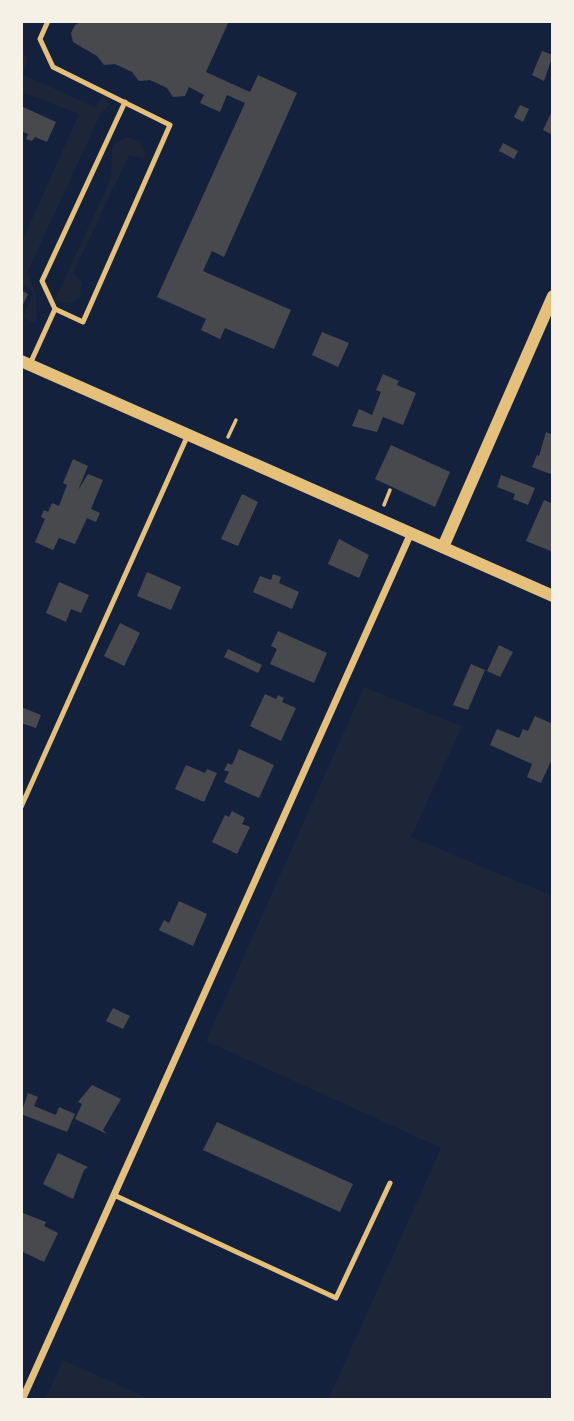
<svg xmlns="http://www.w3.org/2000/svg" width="574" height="1421" font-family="Figtree,sans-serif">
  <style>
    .green { fill: #1d2539 }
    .building { fill: #48494c }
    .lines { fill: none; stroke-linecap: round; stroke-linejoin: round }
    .path { stroke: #e5c07b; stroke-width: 3.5 }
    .service { stroke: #e5c07b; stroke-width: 5 }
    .minor { stroke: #e5c07b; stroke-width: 7 }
    .tertiary { stroke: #e5c07b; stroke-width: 12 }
  </style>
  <rect width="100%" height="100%" fill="#14213d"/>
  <g class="green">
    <path d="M21 48 28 60 22 74 95 107 105 94 110 104 101 113 27 273C37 291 38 303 36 323L22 318 34 293 21 282V244L79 114 21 92Z"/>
    <path d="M127 137 139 141 145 152 144 159 129 155 73 273 82 283 80 297C72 305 65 305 55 300L111 178 112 149 116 143Z"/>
    <path d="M364 687 462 726 411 837 553 896V1400H328L441 1148 206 1041Z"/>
    <path d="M63 1360 152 1400H45Z"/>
  </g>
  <g class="building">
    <path d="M82 21H229L206 72 250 92 258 75 297 93 224 257 212 251 203 271 291 310 274 349 225 328 220 339 201 330 206 319 157 297 245 103 227 95 220 112 200 103 204 95 189 87 185 96 173 97 167 88 150 80 139 81 132 72 115 64 104 65 97 56 73 42 71 33 75 25Z"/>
    <path d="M542 51 553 55 544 81 532 75Z"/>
    <path d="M520 105 529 109 523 122 514 117Z"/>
    <path d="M21 106 56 122 47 142 35 137 32 141 26 139 28 134 21 131Z"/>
    <path d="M553 109V135L543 130Z"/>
    <path d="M503 143 518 151 514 159 499 151Z"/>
    <path d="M21 290 28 294 21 309Z"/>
    <path d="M322 332 349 343 338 367 312 355Z"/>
    <path d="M383 374 399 381 397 385 416 393 403 425 383 417 377 432 352 426 359 409 372 415 381 392 376 390Z"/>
    <path d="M546 432 553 435V475L532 467 537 455 539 456Z"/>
    <path d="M391 445 450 472 435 507 375 479Z"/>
    <path d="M73 459 88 466 78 490 88 474 103 480 91 509 100 513 96 522 87 518 75 544 59 538 53 550 35 542 45 519 41 517 44 510 48 512 52 503 59 506 67 485 63 483Z"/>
    <path d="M501 475 535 488 528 505 513 499 515 494 497 487Z"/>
    <path d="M242 494 258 502 238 546 221 539Z"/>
    <path d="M544 500 553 504V552L526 541Z"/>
    <path d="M339 539 369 555 359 578 328 564Z"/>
    <path d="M147 572 181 587 171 610 137 596Z"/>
    <path d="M273 574 281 577 279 583 299 592 292 609 253 592 260 576 271 580Z"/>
    <path d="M59 582 89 595 81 613 71 609 66 622 46 613Z"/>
    <path d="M120 623 140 633 124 666 104 656Z"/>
    <path d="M278 631 327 653 314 683 270 664 277 649 271 646Z"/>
    <path d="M499 645 513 652 500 677 487 671Z"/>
    <path d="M228 649 262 665 258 673 224 657Z"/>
    <path d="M471 664 485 670 468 710 453 705Z"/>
    <path d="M265 694 276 699 278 695 284 698 282 702 296 708 281 741 250 726Z"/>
    <path d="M21 707 41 715 36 728 21 723Z"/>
    <path d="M535 716 553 724V757L541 783 527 777 532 764 490 745 497 729 519 738 523 729 528 731Z"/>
    <path d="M239 749 274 765 259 798 224 782 229 772 224 770 228 763 232 765Z"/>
    <path d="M186 765 205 773 207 769 217 773 204 802 175 789Z"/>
    <path d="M232 811 245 818 242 824 250 827 237 854 212 842 225 815 229 817Z"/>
    <path d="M179 901 207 914 193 946 159 930 164 920 169 923Z"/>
    <path d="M113 1008 130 1016 123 1029 106 1021Z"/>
    <path d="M92 1085 121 1099 103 1130 107 1134 75 1119 82 1104 78 1102Z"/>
    <path d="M28 1093 38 1097 34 1106 56 1115 59 1107 75 1114 67 1132 21 1114Z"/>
    <path d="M217 1122 353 1184 340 1212 203 1150Z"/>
    <path d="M58 1153 88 1167 84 1170 73 1199 43 1184Z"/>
    <path d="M23 1213 46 1222 44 1226 58 1233 44 1262 21 1251Z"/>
  </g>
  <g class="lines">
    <g class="path">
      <path d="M228 437 236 420"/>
      <path d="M384 505 390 490"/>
    </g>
    <g class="service">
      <path d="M48 21 40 39 53 67 170 125 83 322 55 309 42 281 125 102"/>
      <path d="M30 364 55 309"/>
      <path d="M21 807 187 437"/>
      <path d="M114 1195 336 1298 390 1183"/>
    </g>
    <path class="minor" d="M22 1400 411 533"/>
    <g class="tertiary">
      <path d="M21 361 553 596"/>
      <path d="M443 547 553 296"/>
    </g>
  </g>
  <rect width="574" height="1421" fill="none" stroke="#f6f1e7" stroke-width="46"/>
</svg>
